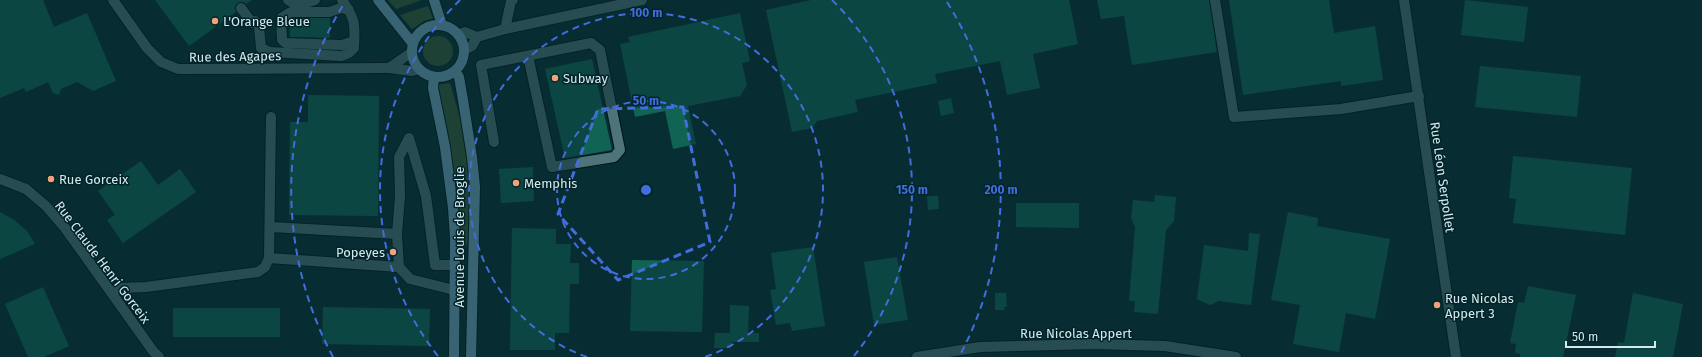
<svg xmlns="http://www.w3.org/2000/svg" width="1702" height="357" font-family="'Fira Sans',sans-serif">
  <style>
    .green { fill: #3a5939 }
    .building { fill: #116454 }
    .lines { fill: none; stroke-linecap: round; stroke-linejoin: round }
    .minor-casing { stroke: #001519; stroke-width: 12 }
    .major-casing { stroke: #001519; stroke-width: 12 }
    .minor { stroke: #4e7379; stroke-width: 10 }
    .major { stroke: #73a4c0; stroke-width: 10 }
    .marked { fill: none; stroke: #426ddc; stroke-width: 3; stroke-dasharray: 8 5; stroke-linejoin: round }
    .ring { fill: none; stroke: #426ddc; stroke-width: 2; stroke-dasharray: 7 5 }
    .poi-dot { fill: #f1a27b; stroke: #002429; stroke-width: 1.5 }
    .labels { text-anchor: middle; stroke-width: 3; stroke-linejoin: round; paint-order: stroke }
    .poi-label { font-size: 13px; fill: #d5e9ec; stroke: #002429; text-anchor: start }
    .street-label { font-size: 13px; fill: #d5e9ec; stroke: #002429 }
    .centre { fill: #426ddc; stroke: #002429; stroke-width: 2 }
    .ring-label { font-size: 12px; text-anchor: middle; font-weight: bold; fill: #426ddc; stroke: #002429; stroke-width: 3; stroke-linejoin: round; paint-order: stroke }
  </style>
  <rect width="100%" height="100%" fill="#072e33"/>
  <g class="green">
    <path d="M388 0H422L396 9Z"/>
    <path d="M428 6 433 18 424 21 412 29 400 15Z"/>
    <circle cx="438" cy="51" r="15"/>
    <path d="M450 83C459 114 469 146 470 179 471 199 470 220 469 241L466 246H462L460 241V225L455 180 449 142 437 85Z"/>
  </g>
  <g class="building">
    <path d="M0 0H43L54 27 87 13 116 81 93 91 77 82 61 89 59 95 53 93 48 82 26 92 24 88 0 98Z"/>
    <path d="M155 0H252L246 4 243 2 238 3 235 6 236 12 189 46Z"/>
    <path d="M811 0H1069L1078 44 1033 54 1040 88 1007 95 1000 61 935 74 937 83 855 100 858 112 817 121 812 128 792 132 766 10Z"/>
    <path d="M1097 0H1209L1217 52 1132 65 1124 16 1101 19Z"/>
    <path d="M1229 0H1329L1334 33 1375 26 1383 80 1341 86V81L1243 95Z"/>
    <path d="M1465 0 1528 7 1524 42 1461 35Z"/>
    <path d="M740 13 750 61 742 63 747 85 740 96 688 106 696 144 673 149 665 111 635 117 620 44 630 42 628 37Z"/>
    <path d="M293 18H330V38L290 37V20Z"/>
    <path d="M592 59 612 150 565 158 545 69Z"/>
    <path d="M1480 66 1581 76 1577 117 1475 107Z"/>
    <path d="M308 95 379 96 378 216 289 215 290 122H308Z"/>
    <path d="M951 98 954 113 941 116 938 101Z"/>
    <path d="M1513 156 1632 168 1625 235 1513 223 1516 199 1509 198Z"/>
    <path d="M141 161 158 185 180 169 196 192 123 243 107 220 115 215 98 191Z"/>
    <path d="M533 167 534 201 501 203 499 169Z"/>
    <path d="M1155 195 1176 197 1174 221 1166 230 1158 314 1134 312 1135 301H1129L1135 227 1131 218 1133 200 1154 202Z"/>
    <path d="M927 196H938L939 209 928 210Z"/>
    <path d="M1016 203H1079V228L1016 227Z"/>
    <path d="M0 212 14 220 27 231 35 244 0 259Z"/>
    <path d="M1288 212 1318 218 1317 226 1390 239 1375 319 1346 313 1339 352 1293 344 1300 305 1271 300Z"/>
    <path d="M512 228 556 229V244H571L570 263H579V284H570L569 333H555V350H510Z"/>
    <path d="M1249 233 1260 234 1251 305 1219 301 1210 305 1197 299 1204 245 1248 251Z"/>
    <path d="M813 247 825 326 792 331 790 323 776 325 770 290 776 289 771 253Z"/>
    <path d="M897 257 908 320 874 325 864 262Z"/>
    <path d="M632 260 704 261 702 332 630 331Z"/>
    <path d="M1528 286 1576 295 1563 357H1520V354L1515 353 1516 344 1510 343 1518 302 1524 303Z"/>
    <path d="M43 287 69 346 44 357H28L5 304Z"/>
    <path d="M995 293H1006L1007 307H1004V310H995Z"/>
    <path d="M1633 293 1683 304 1673 357H1615L1618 342 1624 343Z"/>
    <path d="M730 305 749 306 748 333H759V342H732L731 348H714L715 333H730Z"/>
    <path d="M323 307 430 309 429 346 322 344Z"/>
    <rect x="173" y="308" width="107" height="29"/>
  </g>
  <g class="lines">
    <defs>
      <g id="minor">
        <path d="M113 0 147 48 161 62 178 69 389 68"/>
        <path d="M288 0C296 6 306 3 315 0"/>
        <path d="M1215 0 1234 117 1341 109 1419 96"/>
        <path d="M1404 0 1456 357"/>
        <path d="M241 8 252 23"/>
        <path d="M349 10 341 8 329 12H291L281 18 282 40 286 43 342 45 354 41"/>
        <path d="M255 21 259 27 261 48 270 52 342 56 349 53 354 48C355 24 356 20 342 0"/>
        <path d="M505 29 511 1 513 0"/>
        <path d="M459 35 465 32 477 37 472 46 464 50"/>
        <path d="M477 37 505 29 642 0"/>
        <path d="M412 52 389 68 412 71 419 69"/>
        <path d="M494 142 481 65 591 43 600 50 620 150 614 157 552 167 528 56"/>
        <path d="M0 179 26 189 46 206 65 228 153 351 159 357"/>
        <path d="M271 227 397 234"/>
        <path d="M269 258 399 267"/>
        <path d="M454 290 410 279 399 267 397 234 400 196 399 157 409 138 426 196 435 265H455"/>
        <path d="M111 292 121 288 146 287 258 272 265 267 269 258 271 117"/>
        <path d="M917 357 980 347 1094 344 1165 346 1236 357"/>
      </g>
      <g id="major">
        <path d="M378 0 413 44"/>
        <path d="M434 0 442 25"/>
        <circle cx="438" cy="51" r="26"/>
        <path d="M455 71 459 77 463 100 472 157 475 187 471 357"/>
        <path d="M434 77 433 88 445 147 453 208 455 238 454 357"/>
      </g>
    </defs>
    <use href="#minor" class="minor-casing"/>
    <use href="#major" class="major-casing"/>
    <use href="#minor" class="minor"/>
    <use href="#major" class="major"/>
  </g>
  <path d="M0 0H1702V357H0ZM683 107 710 242 618 280 558 214 598 109Z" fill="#072e33" fill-opacity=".55" fill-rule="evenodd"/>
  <path class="marked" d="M683 107 710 242 618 280 558 214 598 109Z"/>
  <g class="ring">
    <circle cx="646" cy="190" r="89"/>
    <path d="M587 357A177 177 0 1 1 705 357"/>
    <path d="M438 356A266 266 0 0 1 460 0M832 0A266 266 0 0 1 854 356"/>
    <path d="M333 357A355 355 0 0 1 345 2M947 2A355 355 0 0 1 959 357"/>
  </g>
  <g class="poi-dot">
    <circle cx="215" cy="21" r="4"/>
    <circle cx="555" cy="78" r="4"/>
    <circle cx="51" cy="179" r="4"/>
    <circle cx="516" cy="183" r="4"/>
    <circle cx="393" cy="252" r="4"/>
    <circle cx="1437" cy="305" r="4"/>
  </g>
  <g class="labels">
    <g class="poi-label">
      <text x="223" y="26">L'Orange Bleue</text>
      <text x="563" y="83">Subway</text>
      <text x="59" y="184">Rue Gorceix</text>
      <text x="524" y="188">Memphis</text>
      <text x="385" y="257" text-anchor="end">Popeyes</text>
      <text x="1445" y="303">Rue Nicolas<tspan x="1445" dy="15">Appert 3</tspan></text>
    </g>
    <g class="street-label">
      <text transform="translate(235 56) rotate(-1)" y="5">Rue des Agapes</text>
      <text transform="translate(1443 177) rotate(82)" y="5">Rue Léon Serpollet</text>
      <text transform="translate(459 237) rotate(-90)" y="5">Avenue Louis de Broglie</text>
      <text transform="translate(103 262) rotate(53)" y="5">Rue Claude Henri Gorceix</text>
      <text x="1076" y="338">Rue Nicolas Appert</text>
    </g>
  </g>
  <circle cx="646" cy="190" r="6" class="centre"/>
  <g class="ring-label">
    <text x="646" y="17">100 m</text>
    <text x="646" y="105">50 m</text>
    <text x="912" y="194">150 m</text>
    <text x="1001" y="194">200 m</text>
  </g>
  <path d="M1566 341v6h89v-6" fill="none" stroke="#d5e9ec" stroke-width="2"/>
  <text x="1572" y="341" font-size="12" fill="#d5e9ec" stroke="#002429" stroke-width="3" paint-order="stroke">50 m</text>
</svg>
